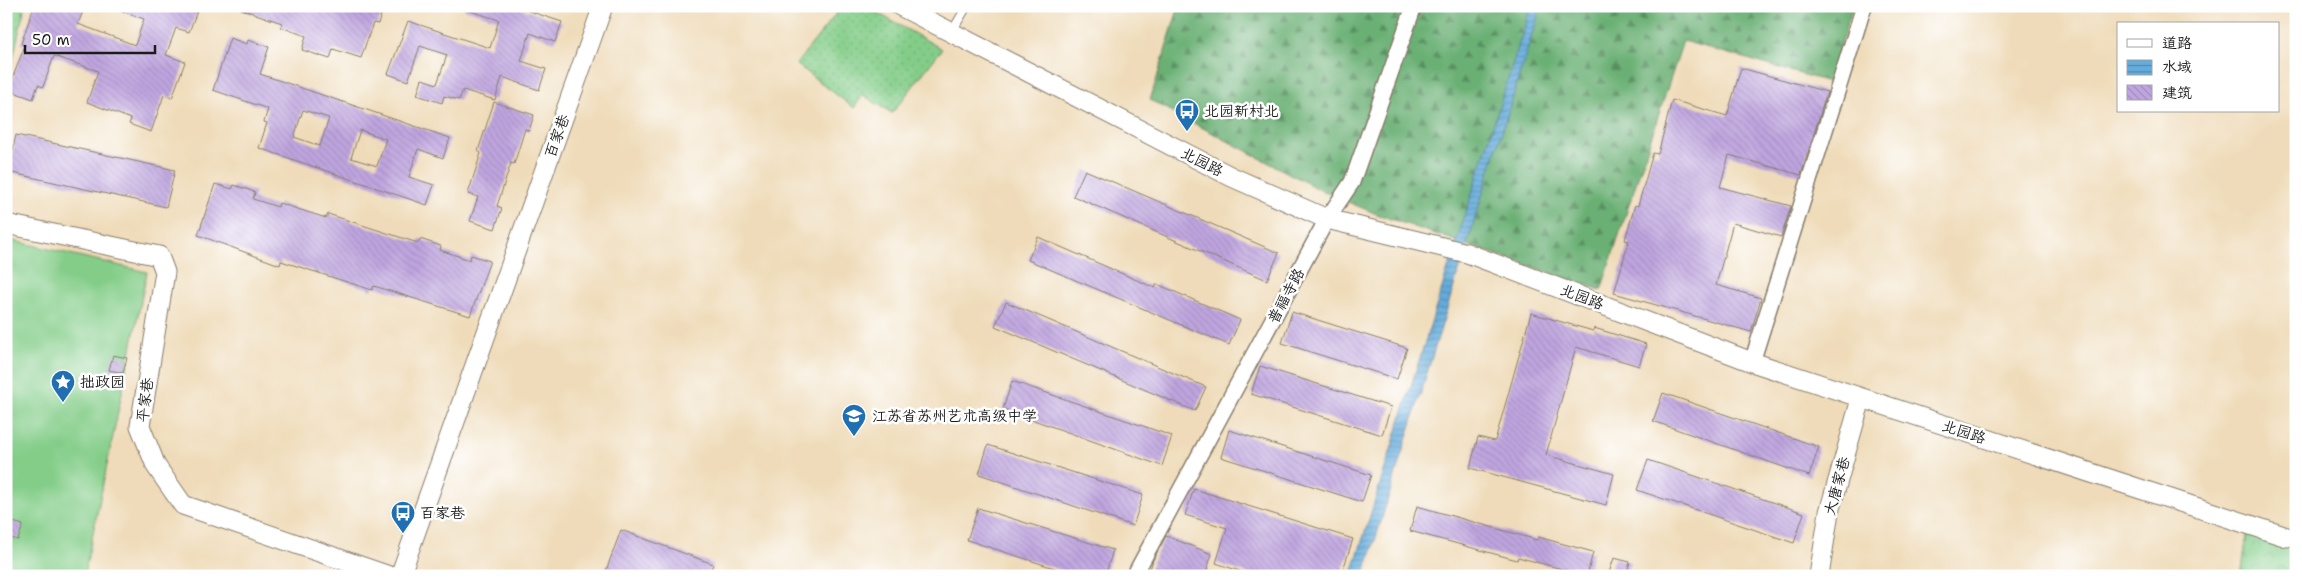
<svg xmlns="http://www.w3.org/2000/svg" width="2302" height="582" font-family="'Shantell Sans','LXGW WenKai TC',sans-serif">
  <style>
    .grass { fill: url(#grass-dots); stroke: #507452 }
    .forest { fill: url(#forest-firs); stroke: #446648 }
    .park { fill: url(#park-crowns); stroke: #507452 }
    .garden { fill: #84cd89; stroke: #507452 }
    .water { fill: url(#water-rules); stroke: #40647c }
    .building { fill: url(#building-back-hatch); fill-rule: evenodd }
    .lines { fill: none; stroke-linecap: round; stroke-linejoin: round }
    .service-casing { stroke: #867c6a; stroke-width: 10 }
    .minor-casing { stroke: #867c6a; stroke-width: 18 }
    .tertiary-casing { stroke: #867c6a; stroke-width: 21 }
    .service { stroke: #fff; stroke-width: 8 }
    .minor { stroke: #fff; stroke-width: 15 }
    .tertiary { stroke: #fff; stroke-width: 19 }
    .labels { text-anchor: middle; stroke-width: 5; stroke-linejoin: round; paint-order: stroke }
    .poi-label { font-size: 15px; fill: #1c1c1c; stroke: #fff; text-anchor: start }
    .street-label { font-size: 15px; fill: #1c1c1c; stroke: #fff }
  </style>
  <defs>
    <pattern id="grass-dots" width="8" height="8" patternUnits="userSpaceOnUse" patternTransform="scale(1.25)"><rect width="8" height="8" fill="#84cd89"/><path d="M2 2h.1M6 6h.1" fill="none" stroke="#71af76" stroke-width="1.8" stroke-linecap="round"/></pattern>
    <pattern id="forest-firs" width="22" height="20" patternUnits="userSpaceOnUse" patternTransform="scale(1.25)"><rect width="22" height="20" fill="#6bb075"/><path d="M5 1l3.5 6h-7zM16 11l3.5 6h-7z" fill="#578e5f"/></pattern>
    <pattern id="park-crowns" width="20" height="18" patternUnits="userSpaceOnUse" patternTransform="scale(1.25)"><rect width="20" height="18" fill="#84cd89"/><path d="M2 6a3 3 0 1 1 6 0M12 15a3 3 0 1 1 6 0" fill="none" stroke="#71af76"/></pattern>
    <pattern id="water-rules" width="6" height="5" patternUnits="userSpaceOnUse" patternTransform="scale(1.25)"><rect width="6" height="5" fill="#64acdb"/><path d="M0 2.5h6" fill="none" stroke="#528bb1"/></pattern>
    <pattern id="building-back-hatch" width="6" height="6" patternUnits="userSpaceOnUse" patternTransform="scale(1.25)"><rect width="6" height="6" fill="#bfa5df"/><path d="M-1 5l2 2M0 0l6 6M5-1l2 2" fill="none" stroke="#a48dbf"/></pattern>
  </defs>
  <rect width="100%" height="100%" fill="#fff"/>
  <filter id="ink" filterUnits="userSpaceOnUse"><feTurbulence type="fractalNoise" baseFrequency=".02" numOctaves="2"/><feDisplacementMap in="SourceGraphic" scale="10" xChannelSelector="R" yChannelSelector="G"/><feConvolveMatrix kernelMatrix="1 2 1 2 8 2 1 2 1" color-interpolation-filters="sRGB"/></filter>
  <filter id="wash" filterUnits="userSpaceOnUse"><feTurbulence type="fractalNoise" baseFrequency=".0096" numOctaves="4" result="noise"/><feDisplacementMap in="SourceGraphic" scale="20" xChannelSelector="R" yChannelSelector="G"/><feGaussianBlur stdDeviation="1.12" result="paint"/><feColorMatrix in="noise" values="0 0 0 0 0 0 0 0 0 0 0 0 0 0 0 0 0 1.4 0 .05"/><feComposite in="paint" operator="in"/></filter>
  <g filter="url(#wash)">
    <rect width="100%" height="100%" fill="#efdbb9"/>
    <g class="grass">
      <path d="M6 6H25L6 89Z"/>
      <path d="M842 6H865L942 49 892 113 863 95 854 108 796 64Z"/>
    </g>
    <path class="forest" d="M1179 6H1853L1829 82 1683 41 1601 290 1379 215 1324 192 1150 100Z"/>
    <path class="park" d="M2248 529 2296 544V576H2241Z"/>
    <path class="garden" d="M6 239 147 272 84 576H6Z"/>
    <path class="water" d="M1531 6H1541L1364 576H1351Z"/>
    <g id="blocks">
      <g class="building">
        <path d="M34 6H85L78 24 135 45 144 19 114 8V6H166L180 11V6H199L189 32 176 28 166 55 185 62 172 98 164 95 151 132 129 124 131 119 87 102 98 71 54 56 43 87 38 85 33 99 8 90 25 45 21 44Z"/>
        <path d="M241 6H384L378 24 373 23 361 58 333 49 330 59 302 50 306 36 281 27 282 23 241 9Z"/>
        <path d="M465 6H514L562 22 555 42 530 33 521 61 546 69 539 90 502 77 495 100 463 90 459 100 444 96 442 103 417 95 422 79 437 84 447 55 420 46 408 81 388 74 408 21 490 48 499 20 464 9Z"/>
        <path d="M230 38 247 44 248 40 269 47 260 74 450 138 443 158 418 149 409 177 434 185 427 205 259 148 267 123 264 122 268 109 213 90ZM303 110 329 118 320 146 294 137ZM360 130 386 139 377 166 351 158Z"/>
        <path d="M1741 68 1827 92 1801 175 1729 155 1720 187 1791 206 1781 237 1733 223 1716 285 1761 298 1751 332 1614 293 1629 241 1625 240 1635 205 1638 206 1653 153 1658 154 1672 100 1727 116Z"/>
        <path d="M494 102 534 115 529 131 525 129 514 164 511 163 497 206 502 208 495 229 470 221 478 197 468 194 481 153 478 151Z"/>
        <path d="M16 135 175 170 166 207 8 172Z"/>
        <path d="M1085 170 1279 253 1267 280 1073 196Z"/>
        <path d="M215 184 232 189 234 185 255 192 253 199 278 207 279 203 326 218 328 214 418 243 420 239 441 246 440 250 470 260 471 255 490 261 470 316 374 286 372 290 281 261 280 265 198 235Z"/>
        <path d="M1038 237 1155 288 1157 284 1240 320 1229 345 1028 260Z"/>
        <path d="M1006 302 1206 387 1195 411 995 326Z"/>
        <path d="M1292 312 1407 348 1397 379 1282 343Z"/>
        <path d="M1531 313 1593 331 1594 328 1646 344 1639 366 1576 347 1546 455 1614 474 1606 505 1470 468 1478 437 1495 441Z"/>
        <path d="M113 355 127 358 123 373 109 370Z"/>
        <path d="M1260 366 1391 407 1382 435 1251 394Z"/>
        <path d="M1012 381 1172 436 1162 466 1003 409Z"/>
        <path d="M1663 393 1819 447 1809 476 1653 421Z"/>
        <path d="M1229 430 1371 475 1362 502 1221 457Z"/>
        <path d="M988 445 1143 495 1133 526 979 474Z"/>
        <path d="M1648 460 1804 513 1794 543 1637 490Z"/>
        <path d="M1194 489 1353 539 1341 576H1254L1216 563 1227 528 1185 515Z"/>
        <path d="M1417 506 1537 540 1538 537 1593 552 1587 576 1518 557 1517 560 1410 531Z"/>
        <path d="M978 508 1113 550 1105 576H1079L967 540Z"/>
        <path d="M6 520 23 525 18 540 6 537Z"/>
        <path d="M621 530 713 564 709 576H604Z"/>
        <path d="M1166 536 1212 554 1205 576H1148L1153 560Z"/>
        <path d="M1614 558 1630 562 1626 576H1608Z"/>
      </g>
    </g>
  </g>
  <g filter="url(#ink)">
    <use href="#blocks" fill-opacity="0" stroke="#867c6a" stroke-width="1"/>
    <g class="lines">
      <defs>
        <path id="service" d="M951 33 967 6"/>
        <g id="minor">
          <path d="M1752 362 1864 6"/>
          <path d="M1134 576 1327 219 1352 182 1414 6"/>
        </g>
        <g id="tertiary">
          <path d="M900 6 1232 177 1327 219 1467 253 1752 362 2287 537"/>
          <path d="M6 224 159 256 165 272 140 426 156 466 183 505 389 576"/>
          <path d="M400 576 603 6"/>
          <path d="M1819 576 1829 512 1861 399"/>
        </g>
      </defs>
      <use href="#service" class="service-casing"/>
      <use href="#minor" class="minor-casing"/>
      <use href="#tertiary" class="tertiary-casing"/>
      <use href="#service" class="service"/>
      <use href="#minor" class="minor"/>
      <use href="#tertiary" class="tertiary"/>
    </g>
  </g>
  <defs>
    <symbol id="bus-pin" viewBox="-11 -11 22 30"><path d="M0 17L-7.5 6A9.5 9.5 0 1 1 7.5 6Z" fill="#1f6fb2" stroke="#fff"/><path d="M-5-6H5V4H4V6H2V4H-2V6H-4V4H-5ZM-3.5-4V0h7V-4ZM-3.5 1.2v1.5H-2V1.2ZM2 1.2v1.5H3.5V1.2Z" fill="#fff"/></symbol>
    <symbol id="sight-pin" viewBox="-11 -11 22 30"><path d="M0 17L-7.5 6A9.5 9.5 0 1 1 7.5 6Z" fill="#1f6fb2" stroke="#fff"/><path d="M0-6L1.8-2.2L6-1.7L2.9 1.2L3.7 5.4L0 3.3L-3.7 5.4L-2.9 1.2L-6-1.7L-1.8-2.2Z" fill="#fff"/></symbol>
    <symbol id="school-pin" viewBox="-11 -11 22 30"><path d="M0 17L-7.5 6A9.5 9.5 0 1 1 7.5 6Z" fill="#1f6fb2" stroke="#fff"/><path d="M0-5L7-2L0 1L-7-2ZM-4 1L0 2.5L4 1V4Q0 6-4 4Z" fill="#fff"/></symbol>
  </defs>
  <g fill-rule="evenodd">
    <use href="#bus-pin" x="1173" y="97" width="28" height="38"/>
    <use href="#sight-pin" x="49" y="368" width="28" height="38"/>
    <use href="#school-pin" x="840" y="402" width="28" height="38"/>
    <use href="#bus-pin" x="389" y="499" width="28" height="38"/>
  </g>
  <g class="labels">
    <g class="poi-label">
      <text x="1204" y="116">北园新村北</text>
      <text x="80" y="387">拙政园</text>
      <text x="872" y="421">江苏省苏州艺术高级中学</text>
      <text x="420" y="518">百家巷</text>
    </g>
    <g class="street-label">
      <text transform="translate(557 136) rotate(-70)" y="5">百家巷</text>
      <text transform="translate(1202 162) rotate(27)" y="5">北园路</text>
      <text transform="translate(1286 296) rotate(-62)" y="5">普福寺路</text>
      <text transform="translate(1582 297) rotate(21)" y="5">北园路</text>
      <text transform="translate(145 400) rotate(-83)" y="5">平家巷</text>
      <text transform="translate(1964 432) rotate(18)" y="5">北园路</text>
      <text transform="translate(1837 486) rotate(-75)" y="5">大唐家巷</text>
    </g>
  </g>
  <rect width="2302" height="582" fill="none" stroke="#fff" stroke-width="25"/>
  <rect x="2117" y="22" width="162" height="90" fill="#ffffff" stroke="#a4a4a4"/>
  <rect x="2127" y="39" width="25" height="8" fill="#ffffff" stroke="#a4a4a4"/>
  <text x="2162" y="48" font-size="15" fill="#1c1c1c">道路</text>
  <rect x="2127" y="60" width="25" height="15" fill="url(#water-rules)" stroke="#a4a4a4"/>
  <text x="2162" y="72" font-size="15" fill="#1c1c1c">水域</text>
  <rect x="2127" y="85" width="25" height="15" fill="url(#building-back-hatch)" stroke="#a4a4a4"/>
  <text x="2162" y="98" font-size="15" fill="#1c1c1c">建筑</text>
  <path d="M25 45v8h130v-8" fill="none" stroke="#1c1c1c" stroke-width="2.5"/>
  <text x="32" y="45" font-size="15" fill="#1c1c1c" stroke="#ffffff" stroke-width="4" paint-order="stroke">50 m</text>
</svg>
